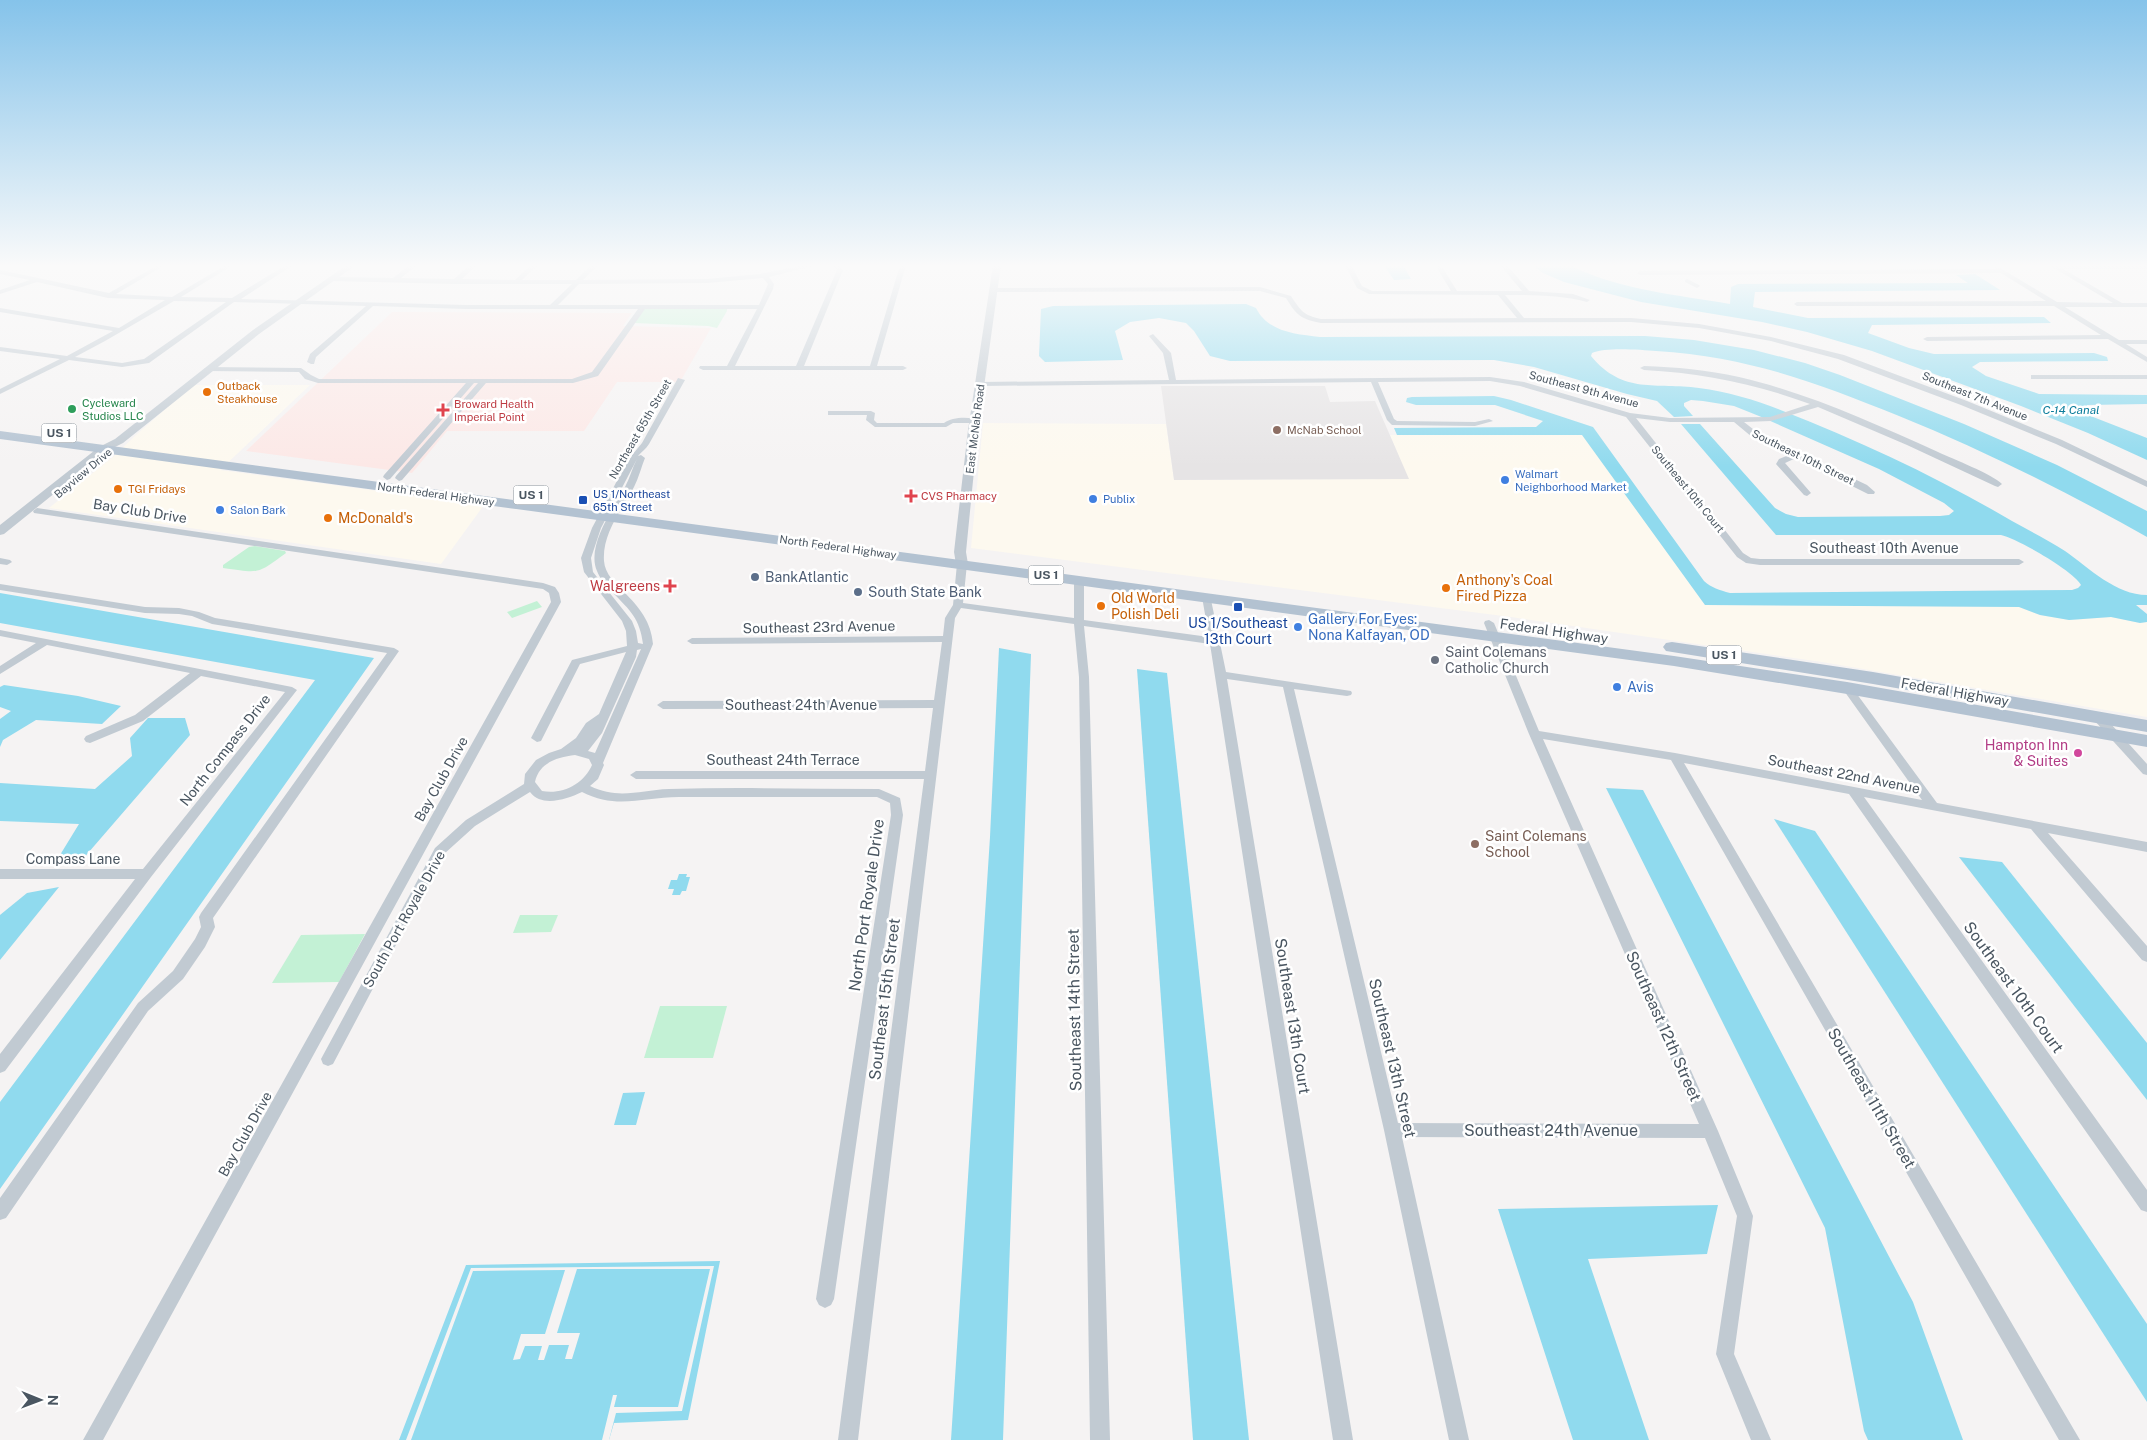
<svg xmlns="http://www.w3.org/2000/svg" width="2147" height="1440" font-family="'Public Sans',sans-serif">
  <style>
    .commercial { fill: #fdf9ef }
    .education { fill: #e6e4e5 }
    .medical { fill: #fce8e6 }
    .green { fill: #c3f1d5 }
    .water { fill: #90daee }
    .pier { fill: #f5f3f3 }
    .lines { fill: none; stroke-linecap: round; stroke-linejoin: round }
    .minor { fill: #c1cad2; fill-rule: evenodd }
    .tertiary { fill: #c1cad2; fill-rule: evenodd }
    .primary { fill: #b3c2d1; fill-rule: evenodd }
    .food-dot { fill: #e8710a; stroke: #fff; stroke-width: 2 }
    .leisure-dot { fill: #2e9e5b; stroke: #fff; stroke-width: 2 }
    .health-dot { fill: #e0444e; stroke: #fff; stroke-width: 2 }
    .education-dot { fill: #8d6e63; stroke: #fff; stroke-width: 2 }
    .shop-dot { fill: #3f7fe0; stroke: #fff; stroke-width: 2 }
    .transit-dot { fill: #1a4fb4; stroke: #fff; stroke-width: 2 }
    .service-dot { fill: #5c6f8a; stroke: #fff; stroke-width: 2 }
    .worship-dot { fill: #6b7280; stroke: #fff; stroke-width: 2 }
    .hotel-dot { fill: #d1479c; stroke: #fff; stroke-width: 2 }
    .labels { text-anchor: middle; stroke-width: 5; stroke-linejoin: round; paint-order: stroke }
    .far-food-label { font-size: 11px; fill: #c56008; stroke: #fff; text-anchor: start }
    .far-street-label { font-size: 11px; fill: #4a5661; stroke: #fff }
    .far-leisure-label { font-size: 11px; fill: #27864d; stroke: #fff; text-anchor: start }
    .far-health-label { font-size: 11px; fill: #be3a42; stroke: #fff; text-anchor: start }
    .far-education-label { font-size: 11px; fill: #785e54; stroke: #fff; text-anchor: start }
    .far-shop-label { font-size: 11px; fill: #366cbe; stroke: #fff; text-anchor: start }
    .far-transit-label { font-size: 11px; fill: #164399; stroke: #fff; text-anchor: start }
    .far-water-label { font-size: 12px; font-style: italic; fill: #0c7c9b; stroke: #fff }
    .shield { fill: #fff; stroke: #808990; stroke-width: 1 }
    .shield-label { font-size: 12px; font-weight: bold; fill: #4a5661 }
    .street-label { font-size: 14px; fill: #4a5661; stroke: #fff }
    .food-label { font-size: 14px; fill: #c56008; stroke: #fff; text-anchor: start }
    .service-label { font-size: 14px; fill: #4e5e75; stroke: #fff; text-anchor: start }
    .health-label { font-size: 14px; fill: #be3a42; stroke: #fff; text-anchor: end }
    .shop-label { font-size: 14px; fill: #366cbe; stroke: #fff; text-anchor: start }
    .transit-label { font-size: 14px; fill: #164399; stroke: #fff }
    .worship-label { font-size: 14px; fill: #5b616d; stroke: #fff; text-anchor: start }
    .hotel-label { font-size: 14px; fill: #b23c85; stroke: #fff; text-anchor: end }
    .education-label { font-size: 14px; fill: #785e54; stroke: #fff; text-anchor: start }
    .near-street-label { font-size: 16px; fill: #4a5661; stroke: #fff }
  </style>
  <rect width="100%" height="100%" fill="#f5f3f3"/>
  <g class="commercial">
    <path d="M193 385H310L220 470 484 505 441 564 49 508 114 456 136 435Z"/>
    <path d="M983 423 1166 424 1174 480 1408 479 1390 435 1582 434 1705 605 2019 607 2040 615 2069 620 2111 617 2140 623 2147 622V717L1822 662 1511 617 971 548Z"/>
  </g>
  <path class="education" d="M1161 386H1325L1330 402 1375 401 1409 479 1174 480Z"/>
  <path class="medical" d="M392 312 632 313 623 326 711 328 680 382H617L584 431H447L412 473 246 451Z"/>
  <g class="green">
    <path d="M649 308H727V311L717 328 708 326 634 323 644 309Z"/>
    <path d="M255 546 285 551 286 553C256 575 260 573 223 568V565L249 547Z"/>
    <path d="M537 601 542 607 512 618 507 612Z"/>
    <path d="M520 915H558L551 932 513 933Z"/>
    <path d="M365 934 339 982 272 983 301 935Z"/>
    <path d="M660 1006H727L713 1058H644Z"/>
  </g>
  <g class="water">
    <path d="M1384 265H1403L1411 279 1394 280Z"/>
    <path d="M1532 265H1578L1573 267C1622 290 1678 295 1730 304L1731 287 1738 284 1968 283 1956 275 1975 274 2000 290 1755 292 1753 307 1808 318 2044 317 2051 323 1872 325 1868 333 1909 348 1934 354 2094 353 2107 357 2108 361 1980 362 1972 367 1986 376 2039 394 2147 395V404L2087 405 2088 415 2147 438V460L2088 433 2021 406 1872 351 1807 332 1762 322 1641 302 1564 282 1543 273Z"/>
    <path d="M1246 304 1256 308C1268 332 1295 334 1320 337L1645 336 1694 340 1754 350 1805 363 1840 375 1964 424 2057 465 2147 511V537C2067 492 1985 451 1899 416 1814 382 1749 357 1656 351 1640 350 1606 347 1592 353L1591 356C1623 395 1656 382 1699 388 1728 392 1756 400 1783 411 1862 442 1939 478 2012 521 2030 531 2048 540 2065 551 2089 568 2116 595 2147 595V605H2136L2147 614V622L2140 623 2111 617 2069 620 2040 615 2019 607 1705 605 1582 435H1397L1394 428 1536 427 1543 421 1495 405H1416L1406 402 1407 398 1412 397 1494 396 1511 400 1593 427 1704 581C1712 588 1719 590 1730 593L2072 590 2078 588 2081 585C2074 571 2016 538 2001 535H1776L1681 424H1700L1775 508 1786 514 1798 517 1940 516 1949 515 1954 511 1944 503 1879 469 1759 416 1734 406 1703 401 1691 400 1684 403V406L1693 416 1674 417 1657 401 1627 394 1534 367 1494 360 1230 361 1210 356 1194 331 1186 323 1159 318 1130 322 1115 331 1123 360 1045 362 1039 356 1041 309 1053 306Z"/>
    <path d="M0 593 374 658 0 1189V1102L315 680 0 623Z"/>
    <path d="M999 648 1031 654 1003 1440H951L990 837Z"/>
    <path d="M1137 669 1167 673 1249 1440H1193Z"/>
    <path d="M4 685 78 696 121 706 102 724 36 720 3 740 0 747V719L11 711 0 707V687Z"/>
    <path d="M148 718H185L190 735 82 860 60 855 79 824 0 821V783L95 789 132 756 130 738Z"/>
    <path d="M1606 788 1643 790 1913 1302 1963 1440H1868L1864 1431 1825 1228Z"/>
    <path d="M1774 819 1815 831 2147 1324V1402Z"/>
    <path d="M1959 857 2002 862 2147 1043V1100Z"/>
    <path d="M679 874H687L686 877H690L686 891H682L680 895H672L674 889H668L671 880H677Z"/>
    <path d="M59 887 0 960V915L27 893Z"/>
    <path d="M645 1092 636 1125H614L623 1093Z"/>
    <path d="M1718 1205 1707 1254 1588 1259 1649 1440H1573L1498 1209Z"/>
    <path d="M720 1261 688 1420 614 1423 609 1440H399L466 1265Z"/>
  </g>
  <path class="pier" d="M714 1266 682 1411 616 1413 609 1440H602L613 1395H617L614 1407H678L710 1269H577L557 1333H580L572 1359H565L569 1345H549L544 1360H538L542 1346H525L520 1359 513 1360 521 1334H545L565 1270 473 1271 411 1440H406L471 1268Z"/>
  <g class="lines">
    <g class="minor">
      <path d="M158 265H165L116 294 172 297 226 265H233L181 297 232 298 286 265H293L241 299 466 305H550L572 284H455L333 281 330 279 333 277 393 278 410 265H417L401 278 454 279 470 265H477L462 279 515 280 531 265H538L522 280H576L591 265H598L583 280 707 279 760 274 806 265H817L769 277 774 284 773 289 735 366H796L837 270 832 265H838L843 270 804 366H870L900 265H906L877 366H903L907 368 903 370H703L699 368 700 366H727L757 309H645L598 376 573 383H486L402 480 399 481 395 478 396 476 478 383H474L390 479 387 480 383 477 384 475 466 383H318L305 379 299 372 208 371 204 369 208 367 301 368 311 375 319 379H572L592 372 638 309H466L373 306 316 357 314 364H311L307 362 310 354 366 306 234 302 149 363 122 367 69 360 0 394V389L60 359 0 351V347L67 356 113 331 0 312V308L119 328 165 300 108 298 37 282 0 294V290L30 280 0 274V270L109 293ZM763 278 768 284 759 305H558L579 284 707 283ZM174 301 226 302 144 359 122 363 75 357 105 341Z"/>
      <path d="M1345 265H1351L1362 286 1372 291H1451L1435 265H1441L1457 291H1522L1500 265H1507L1529 291 1573 294 1590 300 1587 302C1560 295 1533 295 1505 295L1524 318H1631L1699 324 1771 337 1844 355 1967 401 2062 440 2147 481V487L2056 444 1961 405 1838 359 1771 341 1699 328 1631 322 1321 323C1301 319 1297 316 1286 298L1260 291 993 292 990 290 993 288 1260 287 1291 296C1301 311 1303 315 1321 319L1517 318 1498 295 1369 294 1357 288Z"/>
      <path d="M2147 265V269H2063L2122 303H2147V307H2065L2119 340H2147V344H2126L2147 357V362L2108 339 1927 341 1923 339 1927 337 2101 335 2054 306H1797L1794 304 1797 302 2046 301 2001 273 1640 275 1637 273 1640 271 1995 269V267L1997 266 2057 302 2113 303 2052 267 2055 265Z"/>
      <path d="M1687 279 1699 285 1700 286 1697 288 1685 282V280Z"/>
      <path d="M1153 334 1171 353 1176 380 1490 377 1524 382 1630 413 1670 418 1770 417 1810 404C1756 384 1702 373 1644 370L1640 368 1644 366C1676 367 1707 370 1739 377 1808 393 1873 423 1938 452 1953 459 1992 474 2002 484L1998 487 1995 486 1907 445 1818 407 1771 421 1744 422 1758 433 1867 485 1875 492 1874 494H1868L1796 458 1785 463 1811 493 1807 496 1804 495 1776 464 1779 459 1789 455 1752 437 1734 422H1670L1636 418 1743 553 1751 558 1760 559H2019L2024 562 2019 565H1760L1746 563 1737 557 1626 417 1520 386 1490 381 1378 382 1394 419 1397 421 1475 422 1489 419 1493 421 1475 426 1392 425 1387 420 1371 382 981 386 977 384 981 382 1169 380 1163 353 1149 336Z"/>
      <rect x="2031" y="375" width="116" height="4"/>
      <path d="M678 378 685 380 649 444C646 449 641 452 638 456L641 455 645 458C641 468 639 477 634 487 622 509 602 534 604 561 605 574 615 583 624 592 640 608 651 622 653 644L603 763 604 765 598 779 590 786C619 800 640 790 669 789 739 787 809 789 879 789L900 798 903 815 834 1299 831 1305 825 1308 819 1305 816 1299 891 815 890 803 877 797C811 797 745 797 679 797 643 797 617 810 582 792 567 799 542 808 530 792L475 826 444 854 333 1064 328 1066 323 1064 321 1059 435 848 466 820 524 784 525 774 536 760 549 753 561 749 576 738 586 723 599 714 626 652 580 664 541 741 537 742 531 738 572 660 627 646 626 631 622 621 584 572 581 558 592 528 628 460 642 443ZM637 459C632 468 630 478 625 487 613 509 586 546 597 571 600 579 607 587 613 593 630 610 640 619 643 644L638 643 636 631 632 621 593 572 591 558 601 528ZM641 649 595 753 588 751 602 733 636 657 637 650ZM575 755 589 759 592 765C584 784 562 795 542 791L535 782C539 763 557 757 575 755Z"/>
      <path d="M828 411H871L875 413 874 420 877 423H944C952 417 971 416 979 421L975 423H953L946 427H875L866 420 867 415H828Z"/>
      <path d="M37 508 543 583 555 587 559 593 561 602 103 1440H83L551 602 549 593 543 589 34 513 33 511Z"/>
      <path d="M0 558 10 560 12 562 7 565 0 564Z"/>
      <path d="M962 561 967 564 963 603 1074 618V580L1079 577 1084 580V620L1209 637 1202 597 1204 595H1210L1226 672 1351 691 1352 693 1351 695 1347 696 1294 689 1398 1123 1699 1124 1529 734 1484 623 1485 621 1489 620 1494 623 1539 731 1675 753 1922 800 1842 688 1847 685 1851 686 1937 803 2147 842V852L2048 833 2147 946V962L2142 960 2031 829 1864 797 2147 1190V1212L2141 1210 1849 794 1684 763 2080 1440H2059L1671 760 1543 739 1718 1131 1753 1216 1734 1354 1771 1440H1751L1716 1354 1737 1216 1705 1138 1402 1137 1469 1440H1449L1384 1130 1283 687 1227 679 1353 1440H1333L1210 644 1084 626 1089 677 1110 1440H1090L1079 677 1074 624 961 608 955 618 858 1440H838L924 779H636L630 775 636 771H925L933 708 663 709 657 705 663 701 934 700 942 642 692 644 687 641 692 638 943 636 945 618 953 605 957 564Z"/>
      <path d="M0 584 145 607 179 608 199 612 215 618 394 648 399 651 213 918 215 927 205 947 183 979 148 1011 6 1218 0 1220V1198L138 1003 173 971 195 939 201 927 199 917 201 913 387 653 212 624 192 616 179 614 145 613 0 590Z"/>
      <path d="M0 630 292 687 297 690 151 877 5 1071 0 1073V1054L135 879H0V869H143L285 692 201 676 143 721 90 743 86 742 84 739 86 736 135 715 190 673 47 645 0 674V666L36 643 0 636Z"/>
      <path d="M2098 713 2102 714 2147 764V775L2143 774 2094 720 2092 717 2094 714Z"/>
    </g>
    <g class="tertiary">
      <path d="M347 265H356L259 334 123 443 107 451 4 534 0 535V525L99 447 115 439 253 330Z"/>
      <path d="M993 265H1001L978 430 966 552 968 564 962 568 956 564 954 552 968 430Z"/>
    </g>
    <g class="primary">
      <path d="M0 431 1674 656 1847 682 2147 735V747L1847 694 1674 666 0 439Z"/>
      <path d="M1672 642 1873 672 2147 720V732L1873 684 1666 651 1663 647 1666 643Z"/>
    </g>
  </g>
  <linearGradient id="sky" x2="0" y2="1"><stop stop-color="#85c3ea"/><stop offset="0.57" stop-color="#fafafa"/><stop offset="1" stop-color="#fafafa" stop-opacity="0"/></linearGradient>
  <rect width="2147" height="467" fill="url(#sky)"/>
  <g class="food-dot">
    <circle cx="207" cy="392" r="5"/>
    <circle cx="118" cy="489" r="5"/>
    <circle cx="328" cy="518" r="5"/>
    <circle cx="1446" cy="588" r="5"/>
    <circle cx="1101" cy="606" r="5"/>
  </g>
  <circle class="leisure-dot" cx="72" cy="409" r="5"/>
  <g class="health-dot">
    <path d="M440.5 402.5h5v5h5v5h-5v5h-5v-5h-5v-5h5z"/>
    <path d="M908.5 488.5h5v5h5v5h-5v5h-5v-5h-5v-5h5z"/>
    <path d="M667.5 578.5h5v5h5v5h-5v5h-5v-5h-5v-5h5z"/>
  </g>
  <g class="education-dot">
    <circle cx="1277" cy="430" r="5"/>
    <circle cx="1475" cy="844" r="5"/>
  </g>
  <g class="shop-dot">
    <circle cx="1505" cy="480" r="5"/>
    <circle cx="1093" cy="499" r="5"/>
    <circle cx="220" cy="510" r="5"/>
    <circle cx="1298" cy="627" r="5"/>
    <circle cx="1617" cy="687" r="5"/>
  </g>
  <g class="transit-dot">
    <rect x="578" y="495" width="10" height="10" rx="2.5"/>
    <rect x="1233" y="602" width="10" height="10" rx="2.5"/>
  </g>
  <g class="service-dot">
    <circle cx="755" cy="577" r="5"/>
    <circle cx="858" cy="592" r="5"/>
  </g>
  <circle class="worship-dot" cx="1435" cy="660" r="5"/>
  <circle class="hotel-dot" cx="2078" cy="753" r="5"/>
  <g class="labels">
    <g class="far-food-label">
      <text x="217" y="390">Outback<tspan x="217" dy="13">Steakhouse</tspan></text>
      <text x="128" y="493">TGI Fridays</text>
    </g>
    <g class="far-street-label">
      <text transform="translate(1584 389) rotate(15)" y="4">Southeast 9th Avenue</text>
      <text transform="translate(1975 396) rotate(22)" y="4">Southeast 7th Avenue</text>
      <text transform="translate(640 429) rotate(-60)" y="4">Northeast 65th Street</text>
      <text transform="translate(975 429) rotate(-83)" y="4">East McNab Road</text>
      <text transform="translate(1803 457) rotate(26)" y="4">Southeast 10th Street</text>
      <text transform="translate(83 473) rotate(-40)" y="4">Bayview Drive</text>
      <text transform="translate(1688 489) rotate(51)" y="4">Southeast 10th Court</text>
      <text transform="translate(436 494) rotate(8)" y="4">North Federal Highway</text>
      <text transform="translate(838 547) rotate(8)" y="4">North Federal Highway</text>
    </g>
    <g class="far-leisure-label">
      <text x="82" y="407">Cycleward<tspan x="82" dy="13">Studios LLC</tspan></text>
    </g>
    <g class="far-health-label">
      <text x="454" y="408">Broward Health<tspan x="454" dy="13">Imperial Point</tspan></text>
      <text x="921" y="500">CVS Pharmacy</text>
    </g>
    <g class="far-education-label">
      <text x="1287" y="434">McNab School</text>
    </g>
    <g class="far-shop-label">
      <text x="1515" y="478">Walmart<tspan x="1515" dy="13">Neighborhood Market</tspan></text>
      <text x="1103" y="503">Publix</text>
      <text x="230" y="514">Salon Bark</text>
    </g>
    <g class="far-transit-label">
      <text x="593" y="498">US 1/Northeast<tspan x="593" dy="13">65th Street</tspan></text>
    </g>
    <g class="far-water-label">
      <text x="2071" y="414">C-14 Canal</text>
    </g>
    <g class="shield">
      <rect x="41.5" y="423.5" width="35" height="19" rx="4"/>
      <rect x="513.5" y="485.5" width="35" height="19" rx="4"/>
      <rect x="1028.5" y="565.5" width="35" height="19" rx="4"/>
      <rect x="1706.5" y="645.5" width="35" height="19" rx="4"/>
    </g>
    <g class="shield-label">
      <text x="59" y="437">US 1</text>
      <text x="531" y="499">US 1</text>
      <text x="1046" y="579">US 1</text>
      <text x="1724" y="659">US 1</text>
    </g>
    <g class="street-label">
      <text transform="translate(140 511) rotate(9)" y="5">Bay Club Drive</text>
      <text x="1884" y="553">Southeast 10th Avenue</text>
      <text transform="translate(819 627) rotate(-1)" y="5">Southeast 23rd Avenue</text>
      <text transform="translate(1554 631) rotate(8)" y="5">Federal Highway</text>
      <text transform="translate(1955 692) rotate(10)" y="5">Federal Highway</text>
      <text x="801" y="710">Southeast 24th Avenue</text>
      <text transform="translate(225 750) rotate(-52)" y="5">North Compass Drive</text>
      <text x="783" y="765">Southeast 24th Terrace</text>
      <text transform="translate(1844 774) rotate(11)" y="5">Southeast 22nd Avenue</text>
      <text transform="translate(441 779) rotate(-61)" y="5">Bay Club Drive</text>
      <text x="73" y="864">Compass Lane</text>
      <text transform="translate(404 919) rotate(-61)" y="5">South Port Royale Drive</text>
      <text transform="translate(245 1134) rotate(-61)" y="5">Bay Club Drive</text>
    </g>
    <g class="food-label">
      <text x="338" y="523">McDonald's</text>
      <text x="1456" y="585">Anthony's Coal<tspan x="1456" dy="16">Fired Pizza</tspan></text>
      <text x="1111" y="603">Old World<tspan x="1111" dy="16">Polish Deli</tspan></text>
    </g>
    <g class="service-label">
      <text x="765" y="582">BankAtlantic</text>
      <text x="868" y="597">South State Bank</text>
    </g>
    <g class="health-label">
      <text x="660" y="591">Walgreens</text>
    </g>
    <g class="shop-label">
      <text x="1308" y="624">Gallery For Eyes:<tspan x="1308" dy="16">Nona Kalfayan, OD</tspan></text>
      <text x="1627" y="692">Avis</text>
    </g>
    <g class="transit-label">
      <text x="1238" y="628">US 1/Southeast<tspan x="1238" dy="16">13th Court</tspan></text>
    </g>
    <g class="worship-label">
      <text x="1445" y="657">Saint Colemans<tspan x="1445" dy="16">Catholic Church</tspan></text>
    </g>
    <g class="hotel-label">
      <text x="2068" y="750">Hampton Inn<tspan x="2068" dy="16">&amp; Suites</tspan></text>
    </g>
    <g class="education-label">
      <text x="1485" y="841">Saint Colemans<tspan x="1485" dy="16">School</tspan></text>
    </g>
    <g class="near-street-label">
      <text transform="translate(866 905) rotate(-82)" y="6">North Port Royale Drive</text>
      <text transform="translate(2014 987) rotate(54)" y="6">Southeast 10th Court</text>
      <text transform="translate(884 999) rotate(-83)" y="6">Southeast 15th Street</text>
      <text transform="translate(1074 1010) rotate(-91)" y="6">Southeast 14th Street</text>
      <text transform="translate(1293 1016) rotate(81)" y="6">Southeast 13th Court</text>
      <text transform="translate(1664 1026) rotate(66)" y="6">Southeast 12th Street</text>
      <text transform="translate(1393 1058) rotate(77)" y="6">Southeast 13th Street</text>
      <text transform="translate(1872 1098) rotate(60)" y="6">Southeast 11th Street</text>
      <text x="1551" y="1136">Southeast 24th Avenue</text>
    </g>
  </g>
  <g transform="translate(40 1400) rotate(91)" stroke="#ffffff" stroke-width="4" paint-order="stroke">
  <path d="M0-4L9 19L0 12L-9 19Z" fill="#4a5661"/>
  <text y="-8" font-size="14" font-weight="bold" text-anchor="middle" fill="#4a5661">N</text>
  </g>
</svg>
